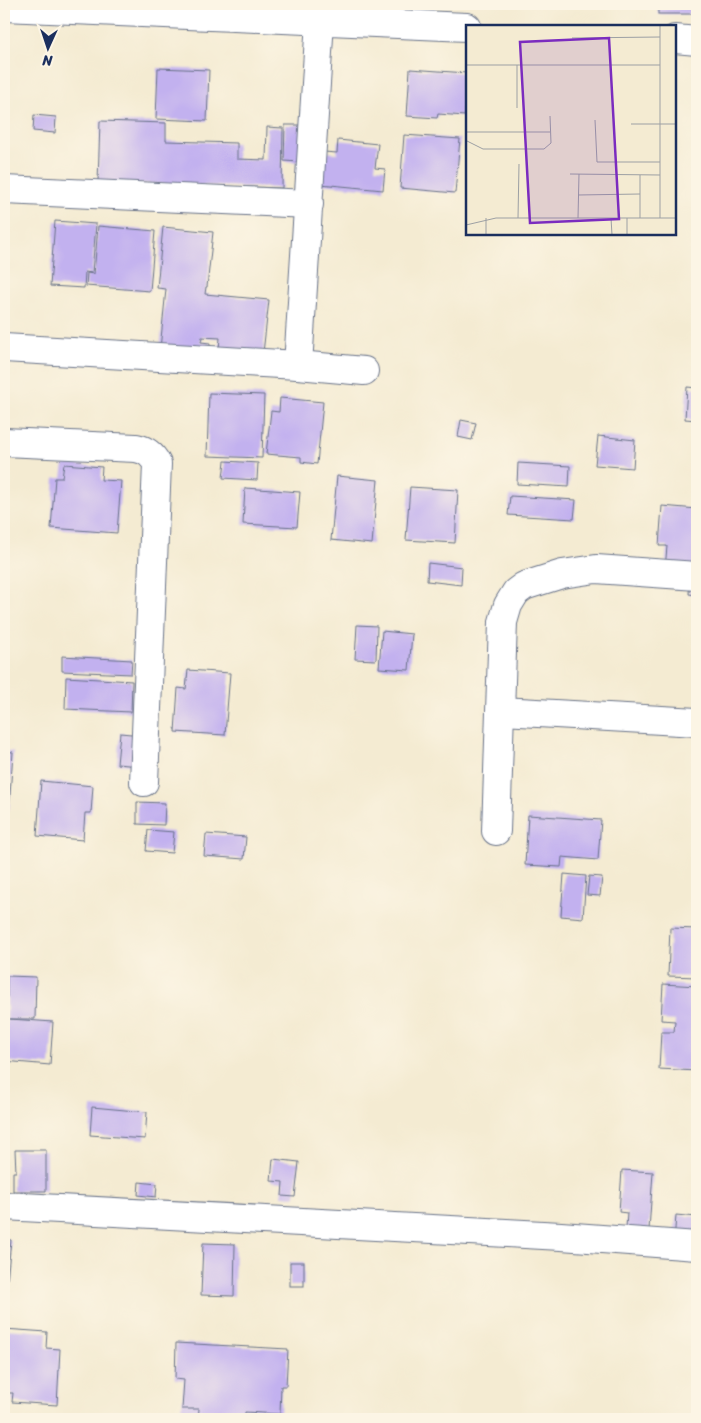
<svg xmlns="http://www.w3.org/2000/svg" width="701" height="1423" font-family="Sriracha,sans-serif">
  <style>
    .building { fill: #c2b1ef }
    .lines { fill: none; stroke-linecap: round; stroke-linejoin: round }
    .minor-casing { stroke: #677187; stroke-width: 30 }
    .minor { stroke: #fff; stroke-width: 28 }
    .inset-road { fill: none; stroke: #9da0a4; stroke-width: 1 }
    .view { fill: #7b2cbf; fill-opacity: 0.15; stroke: #7b2cbf; stroke-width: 2.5 }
    .inset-edge { fill: none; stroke: #1b2f5e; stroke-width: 2.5 }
  </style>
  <rect width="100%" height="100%" fill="#fcf5e5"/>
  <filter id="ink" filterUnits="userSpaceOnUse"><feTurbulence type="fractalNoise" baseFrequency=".02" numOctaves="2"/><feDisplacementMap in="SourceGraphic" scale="10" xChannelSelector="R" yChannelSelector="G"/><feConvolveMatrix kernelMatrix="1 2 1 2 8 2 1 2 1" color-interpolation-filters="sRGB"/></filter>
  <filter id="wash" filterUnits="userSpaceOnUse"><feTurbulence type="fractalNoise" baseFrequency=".0096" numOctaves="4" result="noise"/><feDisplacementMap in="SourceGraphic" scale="20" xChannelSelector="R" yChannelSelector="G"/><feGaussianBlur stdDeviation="1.12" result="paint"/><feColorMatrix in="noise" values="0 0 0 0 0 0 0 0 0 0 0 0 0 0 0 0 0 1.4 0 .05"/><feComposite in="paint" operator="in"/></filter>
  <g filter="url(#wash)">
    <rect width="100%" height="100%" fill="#f4ebd2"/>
    <g id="blocks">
      <g class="building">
        <rect x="658" y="4" width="39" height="10"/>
        <path d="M158 68 209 70 207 121 156 119Z"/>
        <path d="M410 69 467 73 465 116 438 114 437 118 407 116Z"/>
        <path d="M34 115 56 117 55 133 33 131Z"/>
        <path d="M100 121 166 123V141L237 143V159L266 160 267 127 283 128 282 188 98 182Z"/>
        <path d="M285 125H301L300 162 284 161Z"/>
        <path d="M404 135 460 139 455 193 400 188Z"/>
        <path d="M338 140 378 144 375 168 385 169 383 190 320 184 324 152 337 153Z"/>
        <path d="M55 221 96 224 92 273 85 272 84 288 50 286Z"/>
        <path d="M98 226 155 231 150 291 86 286 87 273 94 274Z"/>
        <path d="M163 227 213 232 207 287H206L205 294 269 300 263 353 219 349 220 338 202 337 201 342 210 343 209 354 160 349 166 289 157 288Z"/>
        <path d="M687 387 697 388V420L685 419Z"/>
        <path d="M209 393 264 395 262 458 207 456Z"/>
        <path d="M280 398 323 402 317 464 301 462V457L266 454 271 411 279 412Z"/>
        <path d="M461 420 476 423 472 440 458 437Z"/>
        <path d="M598 436 635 440 633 468 595 465Z"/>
        <path d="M225 461 258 463 257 480 223 478Z"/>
        <path d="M518 463 570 466 569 487 517 484Z"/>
        <path d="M64 464 102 467 101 480 121 481 117 533 51 528 55 478H62Z"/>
        <path d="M337 476 378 480 372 544 331 540Z"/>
        <path d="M410 487 458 490 455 543 406 540Z"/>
        <path d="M245 488 300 492 297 527 243 524Z"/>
        <path d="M510 496 576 500 574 519 508 515Z"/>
        <path d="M662 506 697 509V595L689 594 690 572 665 570 667 546H659Z"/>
        <path d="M428 563 462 567 461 585 427 581Z"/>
        <path d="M357 625 377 626 376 660 355 659Z"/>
        <path d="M382 631 412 634 409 670 379 668Z"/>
        <path d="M62 656 132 660 131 674 62 671Z"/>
        <path d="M188 670 230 673 225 735 175 732 178 688 186 689Z"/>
        <path d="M66 677 132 681 131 712 65 709Z"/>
        <path d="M120 733 142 735 139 766 117 764Z"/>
        <path d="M4 751 13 752 9 810 4 809Z"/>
        <path d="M41 781 93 786 91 813H85L83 840 37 836Z"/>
        <path d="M137 802 165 803 164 825 137 824Z"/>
        <path d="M528 815 601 820 598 860 562 857 561 867 525 865Z"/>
        <path d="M148 830 174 832 172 853 146 851Z"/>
        <path d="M206 834 246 837 244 859 204 856Z"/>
        <path d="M564 874 586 876 583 918 561 916Z"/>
        <path d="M589 876 602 877 600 896 587 895Z"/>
        <path d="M670 928 697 929V977L668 976Z"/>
        <path d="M7 976 36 977 35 1019H10L53 1022 50 1065 4 1061 7 1018Z"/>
        <path d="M663 984 697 986V1071L659 1069 661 1032H674L675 1021 661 1020Z"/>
        <path d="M92 1107 147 1112 145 1139 90 1135Z"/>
        <path d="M15 1150H46V1191H13V1172H16Z"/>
        <path d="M273 1159 299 1162 295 1197 282 1196 283 1182 271 1181Z"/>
        <path d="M622 1170 653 1172 649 1230 626 1228 627 1213 619 1212Z"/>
        <path d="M139 1182 157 1184 156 1197 138 1195Z"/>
        <path d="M676 1215 697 1217V1245L674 1243Z"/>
        <path d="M4 1239 11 1240 5 1304H4Z"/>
        <path d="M203 1243 235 1244 234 1296 201 1295Z"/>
        <rect x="290" y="1262" width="14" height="24"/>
        <path d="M4 1329 47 1332 46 1348 60 1349 57 1405 12 1402 13 1393H4Z"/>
        <path d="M176 1343 288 1349 286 1386H281L280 1414 245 1412V1419H198L199 1409H182L184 1380 175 1379Z"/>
      </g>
    </g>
  </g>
  <g filter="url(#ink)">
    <use href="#blocks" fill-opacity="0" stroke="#677187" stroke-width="1"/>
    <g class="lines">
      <defs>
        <g id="minor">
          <path d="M4 7 467 27"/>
          <path d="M675 39 697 41"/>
          <path d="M4 190 309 204"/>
          <path d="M4 348 298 365 364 371"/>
          <path d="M298 365 320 21"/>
          <path d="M4 442 136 448C146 450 152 454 157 464L144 782"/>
          <path d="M501 711 697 722"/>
          <path d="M496 831 503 622 508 605 516 592 524 586 562 574 596 569 697 576"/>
          <path d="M4 1206 561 1236 697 1246"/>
        </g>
      </defs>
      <use href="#minor" class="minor-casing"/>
      <use href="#minor" class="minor"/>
    </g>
  </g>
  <g transform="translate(466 25)">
    <rect width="210" height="210" fill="#f4ebd2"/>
    <path class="inset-road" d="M194 0V193M0 2V117M106 13 194 12M0 40H194M51 40V83M129 95 131 137H194M165 99H210M0 107H84M1 116 17 124H78L85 118 84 91M104 149 194 150M174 150V193M112 170 174 169M20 193V210M52 193 53 139M112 193 113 149M145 193 146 210M0 200 30 193H210M161 210V193"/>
    <path class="view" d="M143 13 153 194 64 198 54 17Z"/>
    <rect width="210" height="210" class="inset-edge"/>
  </g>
  <rect width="701" height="1423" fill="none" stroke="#fcf5e5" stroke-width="20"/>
  <g transform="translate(48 48) rotate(183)" stroke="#fcf5e5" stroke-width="4" paint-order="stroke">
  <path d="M0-4L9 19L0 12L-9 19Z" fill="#1b2f5e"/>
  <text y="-8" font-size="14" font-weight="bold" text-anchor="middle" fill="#1b2f5e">N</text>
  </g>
</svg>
